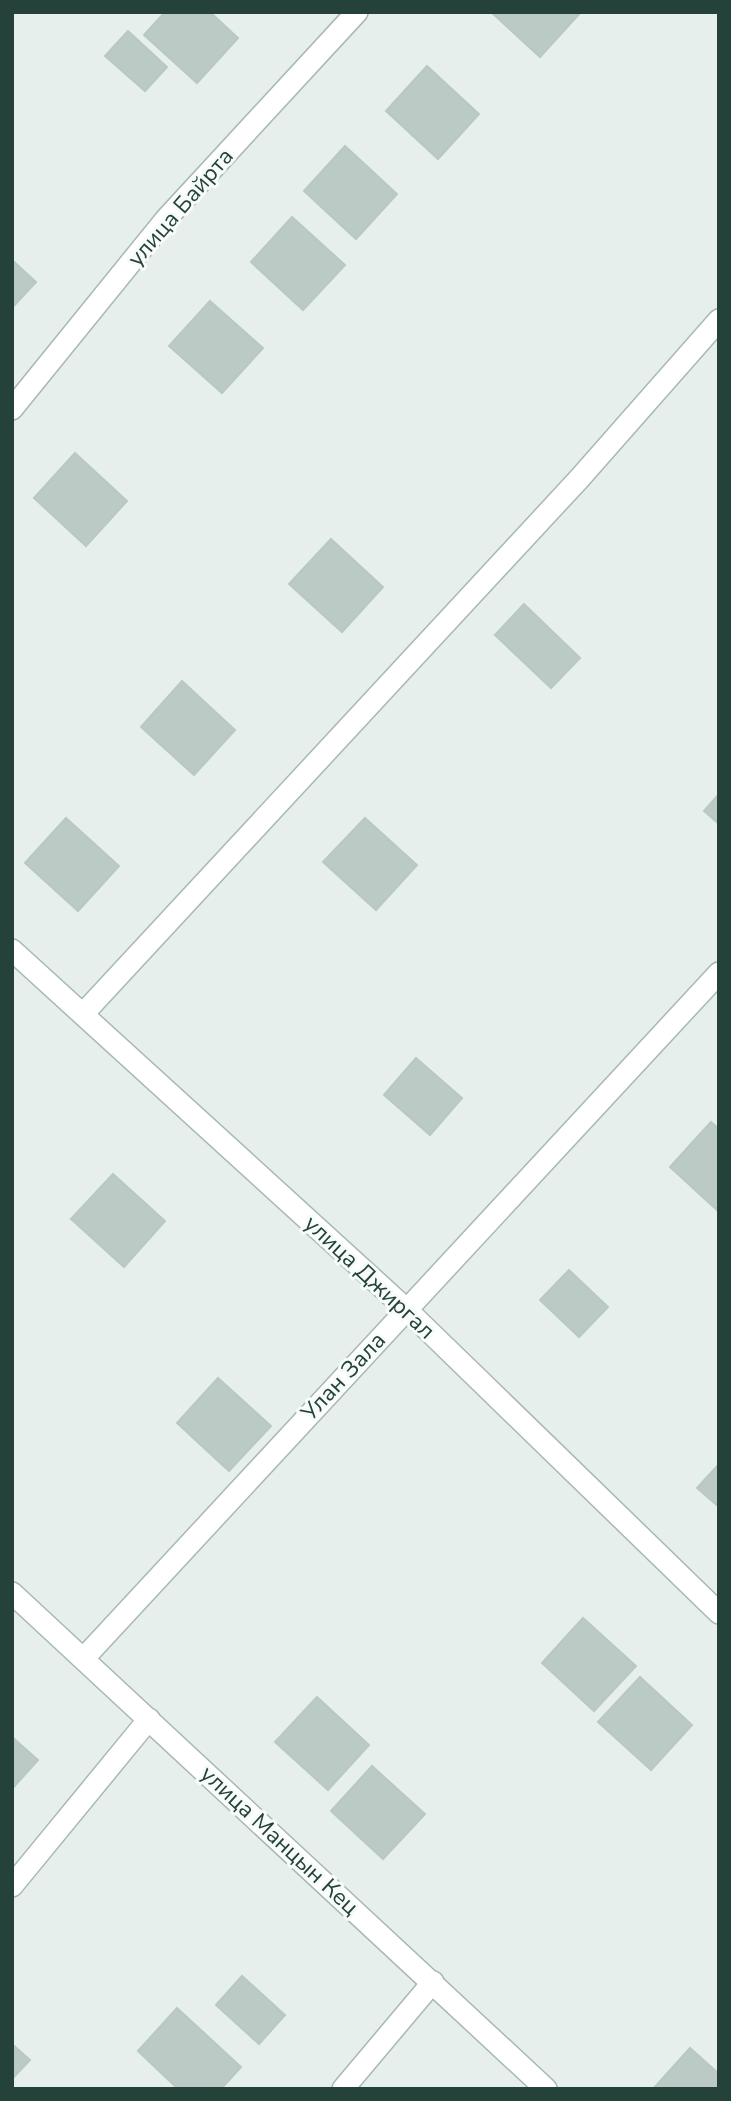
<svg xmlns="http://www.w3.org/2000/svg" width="731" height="2101" font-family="'Nunito Sans',sans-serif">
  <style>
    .building { fill: #bbcac4; stroke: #b8c9c2; stroke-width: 2 }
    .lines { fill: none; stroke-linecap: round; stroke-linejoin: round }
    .street-casing { stroke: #a8b8b2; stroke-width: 24 }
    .street { stroke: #fff; stroke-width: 21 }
    .labels { text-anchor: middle; stroke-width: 6; stroke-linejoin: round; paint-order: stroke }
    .street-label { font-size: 23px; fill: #24423a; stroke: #f7fbf9 }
  </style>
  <rect width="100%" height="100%" fill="#e6efeb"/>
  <g class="building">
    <path d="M165 12H210L238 38 197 83 144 35Z"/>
    <path d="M491 12H581L540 57Z"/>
    <path d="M128 31 167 67 145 91 105 56Z"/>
    <path d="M427 66 479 114 438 159 386 111Z"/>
    <path d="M345 146 397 194 356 239 304 191Z"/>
    <path d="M292 217 345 265 303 310 251 262Z"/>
    <path d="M12 260 36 282 12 308Z"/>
    <path d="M210 301 263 348 222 393 169 346Z"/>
    <path d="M75 453 127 501 86 546 34 498Z"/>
    <path d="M331 539 383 587 342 632 289 584Z"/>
    <path d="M524 604 580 658 551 688 495 635Z"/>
    <path d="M182 681 235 730 194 775 141 727Z"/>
    <path d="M719 794V824L704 811Z"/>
    <path d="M66 818 119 866 78 911 25 863Z"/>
    <path d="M365 818 417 865 376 910 323 862Z"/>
    <path d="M416 1058 462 1098 430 1135 384 1095Z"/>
    <path d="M711 1122 719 1129V1212L670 1167Z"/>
    <path d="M113 1174 165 1221 124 1267 71 1219Z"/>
    <path d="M569 1270 608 1307 579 1337 540 1300Z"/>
    <path d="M218 1378 271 1426 229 1471 177 1423Z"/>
    <path d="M719 1464V1507L697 1488Z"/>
    <path d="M583 1618 636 1666 594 1711 542 1663Z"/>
    <path d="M640 1677 692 1725 651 1770 598 1722Z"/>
    <path d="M317 1697 369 1745 328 1790 275 1742Z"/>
    <path d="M12 1737 38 1760 12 1789Z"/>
    <path d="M372 1766 425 1814 383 1859 331 1811Z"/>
    <path d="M242 1976 285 2015 259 2044 216 2005Z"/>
    <path d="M177 2008 241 2067 221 2089H178L138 2051Z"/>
    <path d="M12 2044 30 2060 12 2079Z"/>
    <path d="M690 2048 719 2074V2089H653Z"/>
  </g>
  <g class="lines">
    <defs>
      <g id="street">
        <path d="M12 409 166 219 357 12"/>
        <path d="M12 950 406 1309 719 1613"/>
        <path d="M83 1014 579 479 719 320"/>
        <path d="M12 1593 546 2089"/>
        <path d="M84 1658 719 973"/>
        <path d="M12 1886 149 1719"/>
        <path d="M343 2089 433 1982"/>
      </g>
    </defs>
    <use href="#street" class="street-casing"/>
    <use href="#street" class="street"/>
  </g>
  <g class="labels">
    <g class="street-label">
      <text transform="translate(180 207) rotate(-49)" y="8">улица Байрта</text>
      <text transform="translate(370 1277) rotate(43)" y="8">улица Джиргал</text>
      <text transform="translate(343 1376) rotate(-47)" y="8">Улан Зала</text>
      <text transform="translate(280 1840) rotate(43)" y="8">улица Манцын Кец</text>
    </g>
  </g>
  <rect width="731" height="2101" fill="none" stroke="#24423a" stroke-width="28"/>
</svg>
